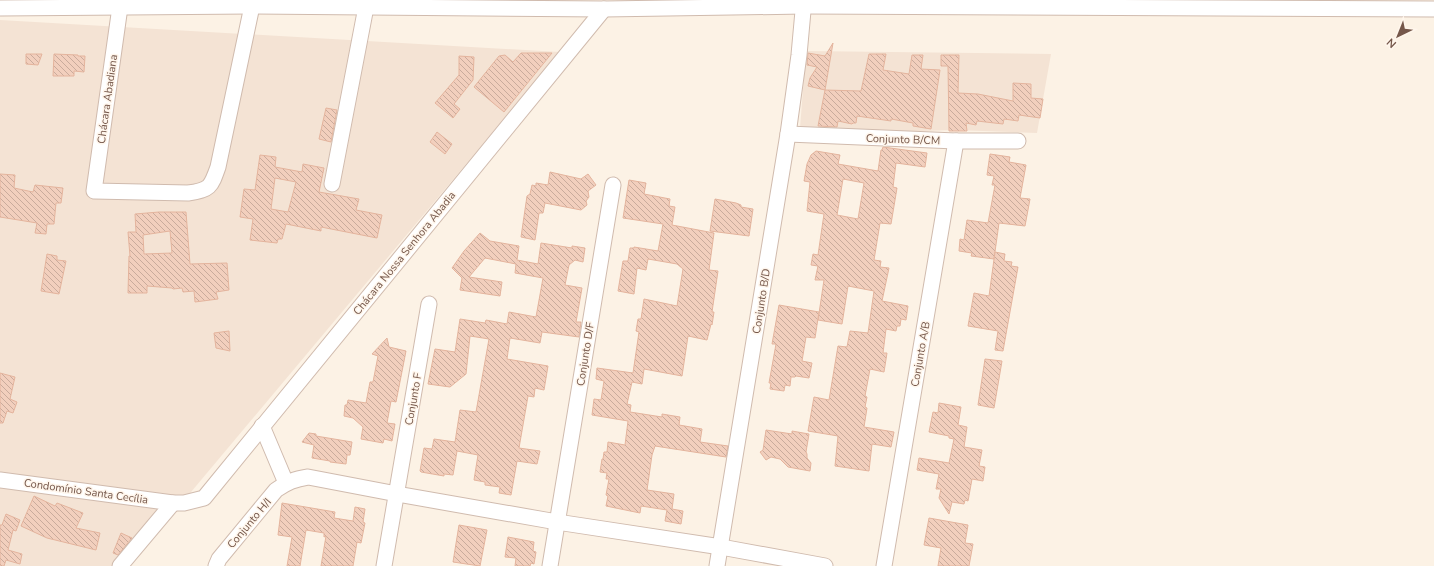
<svg xmlns="http://www.w3.org/2000/svg" width="1434" height="566" font-family="'Nunito Sans',sans-serif">
  <style>
    .residential { fill: #f4e3d4 }
    .building { fill: url(#building-back-hatch); stroke: #e4b49d; fill-rule: evenodd }
    .lines { fill: none; stroke-linecap: round; stroke-linejoin: round }
    .minor-casing { stroke: #d0bbae; stroke-width: 17 }
    .minor { stroke: #fff; stroke-width: 15 }
    .labels { text-anchor: middle; stroke-width: 3; stroke-linejoin: round; paint-order: stroke }
    .street-label { font-size: 11px; fill: #75574a; stroke: #fff6ec }
  </style>
  <defs>
    <pattern id="building-back-hatch" width="6" height="6" patternUnits="userSpaceOnUse"><rect width="6" height="6" fill="#f2cfbd"/><path d="M-1 5l2 2M0 0l6 6M5-1l2 2" fill="none" stroke="#c9ab9c"/></pattern>
  </defs>
  <rect width="100%" height="100%" fill="#fcf2e5"/>
  <g class="residential">
    <path d="M0 20 560 52 129 566H0Z"/>
    <path d="M806 51 1051 54 1037 133 955 130 886 132 800 128Z"/>
  </g>
  <g class="building">
    <path d="M833 43 825 90 808 86 810 78 817 67 807 65 808 53 825 56Z"/>
    <path d="M521 53H552L504 112 474 87 499 56 505 55 513 62Z"/>
    <path d="M26 54H42L38 65 26 64Z"/>
    <path d="M54 54 78 55V56H85L84 72 74 71V76H53Z"/>
    <path d="M869 54H886L883 70 909 74 912 55H923L921 69 940 70 931 129 913 126V123L891 119V121L857 116 856 123H853L852 124 838 121 837 127 818 126 825 90 861 91Z"/>
    <path d="M941 55H959L958 93 978 94 1013 101V83L1031 84V98L1043 99 1040 118 1019 115 1018 121 1004 119 1003 124 977 121 976 125 966 123 967 131H949L948 66H941Z"/>
    <path d="M459 56 474 57 473 80 454 104 460 109 453 118 435 103 459 75Z"/>
    <path d="M326 108 337 110 331 142 319 139Z"/>
    <path d="M437 132 452 144 445 154 430 142Z"/>
    <path d="M883 147 927 153 925 167 896 163 893 187 897 188 891 224 880 223 874 260 881 261 880 267 889 268 882 301 908 306 906 320 901 319 900 326H897L896 331 886 329 883 353H887L884 372 870 369 865 396 867 397 865 407 867 408 864 427 894 432 891 447 872 444 869 471 835 466 838 436 808 431 814 397 829 400 838 346 847 347 850 331 868 333 874 291 848 286 842 324 818 320 824 280H815L818 266 811 265 813 254 818 255 824 214 807 211 810 182 804 181 807 164 811 155 816 151 840 155 838 164 878 171 881 150H882ZM843 179 864 183 858 219 837 215Z"/>
    <path d="M990 154 1010 157 1009 162 1026 165 1020 198 1030 199 1025 226 999 223 994 259 971 256 972 253 959 251 960 239 964 240 967 220 988 223 995 185H992L994 176 987 175Z"/>
    <path d="M260 155 276 157 275 167 302 172 303 164 324 168 319 192 359 199 356 210 382 215 377 238 321 227V231L286 224 282 239H278L277 243 250 240 253 219 240 217 244 189 255 190ZM275 178 296 182 288 212 271 209Z"/>
    <path d="M550 172 581 179 588 174 596 185 588 191 589 197 586 201 587 205 581 210 545 203 543 213H539L535 240 521 237 527 196 530 194 532 185 536 186V183L548 185Z"/>
    <path d="M0 174 15 175 14 188 33 192 35 185 63 188 61 203H56L54 224H47L46 234 35 233 37 223 0 217Z"/>
    <path d="M629 180 646 183 644 194 670 199 669 206 675 207 672 225 714 233 709 270 718 271 712 312H714L712 325 711 324 707 340 688 336 682 376 644 369 642 384 632 382 627 404 631 405 630 412 662 417V414L680 417 679 425 702 429 700 442 728 446 726 457 655 446 652 455 647 490 674 494 672 509 683 511 681 524 665 521 667 510 641 506 640 513 606 506 608 496 606 495 609 479H606L607 473 600 472 602 459H603L604 452H607L608 442 625 445 628 421 592 415 594 399 601 400 604 381 596 379 597 368 633 373 639 332 636 331 638 319H641L644 299 677 306 683 269 677 264 648 259 646 270 637 268 634 294 618 291 623 261H628L630 248H634V247L658 251 663 224 623 218Z"/>
    <path d="M715 199 736 203 741 205V207L753 209 749 236 710 231Z"/>
    <path d="M159 212H186L190 264 227 263 229 290 216 292 218 299 195 302 194 291 183 292 182 288 173 289 172 288 147 286V293H128L129 256H130L128 232H136L135 214ZM170 231 172 253 144 254 143 235Z"/>
    <path d="M480 233 490 241 519 246 517 260 538 264 541 243 572 248V246L585 248 583 262 575 260 569 265 565 285 582 288 576 322H581L579 337 542 332 540 343 510 338 507 359 548 366 544 390 535 388 534 397 528 396 519 448 540 451 537 464 517 461 511 495 499 493 500 487 485 485V482L474 480 478 455 457 451 453 475 444 474V476L421 472 420 471 424 448 432 449 434 439 455 442 460 410 476 412 489 339 470 336 466 374 450 387 428 384 435 349 455 352 460 319 485 323 486 320 507 324 509 312 536 317 543 278 515 273 516 264 485 258 469 277 502 282 500 296 460 290 462 278 452 268 464 251Z"/>
    <path d="M995 252 1005 254 1004 261 1012 262 1011 266 1018 267 1003 351 995 350 998 331 968 326 974 293 989 296Z"/>
    <path d="M47 254 57 256V260L66 261 59 294 41 291Z"/>
    <path d="M779 305 819 312 815 338 806 337 802 361 812 363 809 378 796 376 795 377H791L790 386 785 385 784 391 770 389 771 383H769L776 344H772Z"/>
    <path d="M229 331 230 351 216 348 214 333Z"/>
    <path d="M387 338 389 347 406 351 396 402 391 401 387 423 395 424 392 441 384 439 383 443 361 439 363 427 353 418 344 416 345 405H347L348 400 366 403 370 382H373L378 356 372 354Z"/>
    <path d="M985 359 1002 361 994 408 978 405Z"/>
    <path d="M0 373 15 377 10 399 17 402 13 413 7 411 3 423H0Z"/>
    <path d="M939 403 961 407 958 425 967 427 964 447 982 450 979 466 985 467 983 481 972 479 968 501 965 500 964 504 952 502 949 514 939 498 941 489H936L939 474 917 470 919 458 949 463 954 439 949 438V436L929 432 933 412 938 413Z"/>
    <path d="M766 430 792 434V431L809 434 806 452 807 454V458L811 463 810 471 788 467 780 459 771 457 766 460 760 452 763 450Z"/>
    <path d="M309 433 316 434V436L352 442 350 455H347L346 464 330 462V461L312 458 314 445 302 442Z"/>
    <path d="M34 496 55 506 57 503 83 513 76 528 100 533 96 550 47 538 21 526Z"/>
    <path d="M282 503 335 512 334 518 353 521 355 507 365 509 363 522 365 523 361 543 357 542 353 566H321L326 536 324 537V533L306 530 300 566H287L292 537 278 535Z"/>
    <path d="M6 514 20 520 16 531 13 530 8 550 22 554 20 564 6 560 4 566H0V525H2Z"/>
    <path d="M929 518 968 525 965 543 973 544 969 566H938L941 548 924 545Z"/>
    <path d="M459 525 487 530 480 566 453 562Z"/>
    <path d="M121 533 132 538 118 555 113 553Z"/>
    <path d="M508 537 534 542 533 551 536 552 534 564 531 563 530 566H515L516 558 505 557Z"/>
  </g>
  <g class="lines">
    <defs>
      <g id="minor">
        <path d="M120 7 94 191 188 193C210 190 211 187 218 167L252 6"/>
        <path d="M0 8 252 6 604 9 804 6 1434 9"/>
        <path d="M788 134 956 141H1018"/>
        <path d="M332 184 366 7"/>
        <path d="M262 426 286 483"/>
        <path d="M0 480 173 503H184L204 498 604 9"/>
        <path d="M120 566 173 503"/>
        <path d="M216 566 219 559 276 490C287 482 295 479 308 477L397 494 557 522 721 547 825 566"/>
        <path d="M384 566 429 304"/>
        <path d="M550 566 613 185"/>
        <path d="M717 566 788 134 799 55 804 0"/>
        <path d="M884 566 956 141"/>
      </g>
    </defs>
    <use href="#minor" class="minor-casing"/>
    <use href="#minor" class="minor"/>
  </g>
  <g class="labels">
    <g class="street-label">
      <text transform="translate(107 99) rotate(-82)" y="4">Chácara Abadiana</text>
      <text transform="translate(903 139) rotate(2)" y="4">Conjunto B/CM</text>
      <text transform="translate(404 253) rotate(-51)" y="4">Chácara Nossa Senhora Abadia</text>
      <text transform="translate(761 301) rotate(-81)" y="4">Conjunto B/D</text>
      <text transform="translate(585 354) rotate(-81)" y="4">Conjunto D/F</text>
      <text transform="translate(920 354) rotate(-80)" y="4">Conjunto A/B</text>
      <text transform="translate(413 399) rotate(-80)" y="4">Conjunto F</text>
      <text transform="translate(86 491) rotate(8)" y="4">Condomínio Santa Cecília</text>
      <text transform="translate(249 523) rotate(-50)" y="4">Conjunto H/I</text>
    </g>
  </g>
  <g transform="translate(1398 36) rotate(223)" stroke="#fff6ec" stroke-width="3" paint-order="stroke">
  <path d="M0-3L7 15L0 10L-7 15Z" fill="#75574a"/>
  <text y="-6" font-size="11" font-weight="bold" text-anchor="middle" fill="#75574a">N</text>
  </g>
</svg>
